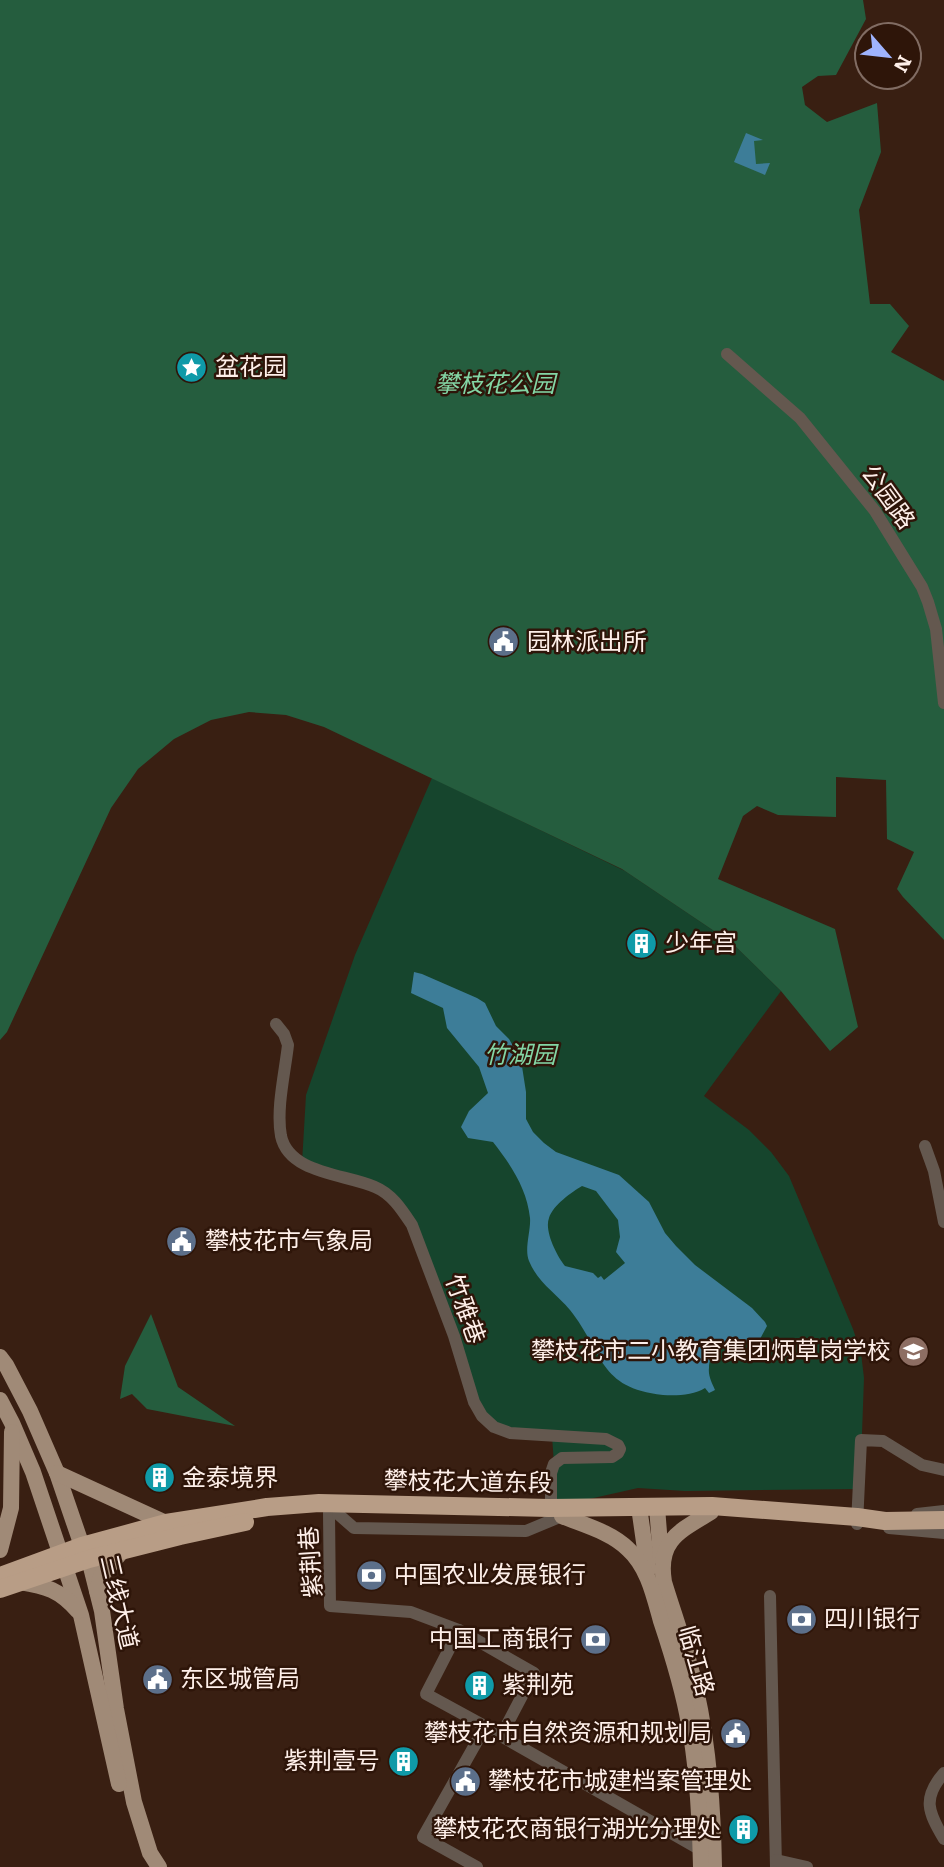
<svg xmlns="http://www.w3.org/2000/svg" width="944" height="1867" font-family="Literata,'Noto Sans SC',serif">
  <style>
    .green { fill: #16452d }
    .forest { fill: #255d3e }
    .water { fill: #3d7d98; fill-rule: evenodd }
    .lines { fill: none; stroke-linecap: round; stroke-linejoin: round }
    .minor { stroke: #64584f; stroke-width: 12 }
    .major { stroke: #a08a77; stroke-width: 16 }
    .highway { stroke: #b89d86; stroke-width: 18 }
    .labels { text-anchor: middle; stroke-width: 5; stroke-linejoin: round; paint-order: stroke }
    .poi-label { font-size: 24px; fill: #feefe9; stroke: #2e1509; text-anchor: start }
    .park-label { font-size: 24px; font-style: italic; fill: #83d6a5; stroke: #2e1509 }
    .street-label { font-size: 24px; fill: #feefe9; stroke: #2e1509 }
  </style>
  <rect width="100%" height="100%" fill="#391f12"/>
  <path class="green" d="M432 778 625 871 732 943 781 991 704 1096 749 1130 771 1152 789 1176 853 1329 861 1353 864 1378 860 1489 685 1491 638 1488 549 1508 554 1464 552 1436 510 1433 482 1416 412 1225 391 1197 302 1163 306 1095 355 955Z"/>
  <g class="forest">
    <path d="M0 0H863L866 19 836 75 818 76 802 87 805 105 827 122 877 103 881 152 859 210 870 304H890L909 326 891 352 944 381V940L903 897 897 889 914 852 887 839 886 780 836 777V817L778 815 757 806 743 816 718 879 835 929 858 1027 830 1051 781 991 732 943 622 869 324 727 286 715 249 712 211 720 174 739 138 769 111 808 7 1032 0 1040Z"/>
    <path d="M151 1314 178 1387 235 1426 147 1409 132 1394 120 1399 125 1366Z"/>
  </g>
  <g class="water">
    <path d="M746 133 763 140 754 141 756 164 770 163 765 175 734 162Z"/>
    <path d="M414 972 422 974 477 998 485 1003 496 1026 509 1039 521 1060 526 1092V1119L533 1132 544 1143 556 1152 619 1175 649 1202 665 1233 676 1246 695 1265 752 1308 765 1322 767 1326 760 1339 765 1344 760 1351C755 1347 750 1343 745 1342 727 1335 709 1350 709 1368 708 1376 712 1383 715 1390L709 1393 705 1388C694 1395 677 1396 663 1395 598 1388 604 1353 570 1310 556 1293 538 1283 529 1261 524 1249 531 1231 530 1218 527 1189 511 1165 493 1142L468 1138 461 1127 469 1111 488 1093 479 1067 447 1028 443 1008 411 993ZM582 1186 596 1191 618 1220 620 1237 616 1252 625 1263 604 1280 601 1276 598 1278 593 1273 565 1266C557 1256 544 1231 549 1218 553 1205 572 1192 582 1186Z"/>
  </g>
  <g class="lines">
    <g class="minor">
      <path d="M727 354 800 418 875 511 922 587 928 602 936 629 944 703"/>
      <path d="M276 1024 284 1034 288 1045C285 1072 276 1109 281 1136 289 1174 346 1174 375 1187 392 1194 402 1210 412 1225L454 1336 474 1402 482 1416 494 1427 510 1433 606 1439 618 1445 620 1449 618 1453 612 1457 562 1458 554 1464 551 1473V1513"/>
      <path d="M925 1146 934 1171 944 1222"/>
      <path d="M329 1513 330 1606 411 1612 459 1630 534 1673 501 1736 701 1850 707 1849"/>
      <path d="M338 1514 354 1528 526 1531 562 1516"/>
      <path d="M917 1514 944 1511"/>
      <path d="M857 1524 861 1440 883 1441 922 1465 944 1470"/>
      <path d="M889 1528 944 1533"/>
      <path d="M770 1596 776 1867"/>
      <path d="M459 1630 426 1694 492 1730"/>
      <path d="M944 1773C922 1798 928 1812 944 1839"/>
      <path d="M776 1860 807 1867"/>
      <path d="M477 1867 423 1837 485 1727"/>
    </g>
    <g class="major">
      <path d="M0 1357 6 1365 30 1411 57 1473 82 1546 89 1559 102 1611 116 1709 134 1802 150 1853 159 1867"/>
      <path d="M0 1400 12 1423 33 1472 81 1615 119 1784"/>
      <path d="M57 1473 166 1523"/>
      <path d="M639 1507 648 1570"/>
      <path d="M657 1507 661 1558"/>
      <path d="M711 1512C680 1531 657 1540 664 1582 675 1618 688 1653 696 1690 709 1747 713 1808 714 1867"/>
      <path d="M562 1516C584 1525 611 1532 628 1549 648 1567 654 1596 661 1621 672 1654 683 1689 689 1724 698 1770 700 1820 701 1867"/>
      <path d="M0 1550 11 1508 12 1432"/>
      <path d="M20 1582C46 1586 60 1590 78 1611"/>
      <path d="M97 1591 101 1576 122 1551"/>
    </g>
    <g class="highway">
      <path d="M0 1576 82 1546 166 1523 267 1507 319 1503 549 1508 712 1506 857 1517 885 1521 944 1520"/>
      <path d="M0 1589 89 1559 180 1536 245 1522"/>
    </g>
  </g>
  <defs>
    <symbol id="sight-disc" viewBox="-11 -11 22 22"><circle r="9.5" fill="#0f9aa8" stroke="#2e1509"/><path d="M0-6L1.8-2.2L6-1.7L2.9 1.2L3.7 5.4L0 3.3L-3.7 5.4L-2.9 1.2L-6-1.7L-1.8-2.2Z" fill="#fff"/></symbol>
    <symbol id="civic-disc" viewBox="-11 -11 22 22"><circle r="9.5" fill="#5c6f8a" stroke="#2e1509"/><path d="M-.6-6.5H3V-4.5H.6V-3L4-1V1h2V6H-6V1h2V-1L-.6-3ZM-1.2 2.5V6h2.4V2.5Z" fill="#fff"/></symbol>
    <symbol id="building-disc" viewBox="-11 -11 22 22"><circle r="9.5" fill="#0f9aa8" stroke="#2e1509"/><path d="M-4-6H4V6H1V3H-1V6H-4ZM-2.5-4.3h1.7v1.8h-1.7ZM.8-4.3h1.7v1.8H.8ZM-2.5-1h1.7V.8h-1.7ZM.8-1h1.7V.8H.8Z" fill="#fff"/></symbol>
    <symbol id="school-disc" viewBox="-11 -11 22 22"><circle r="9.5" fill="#8d6e63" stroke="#2e1509"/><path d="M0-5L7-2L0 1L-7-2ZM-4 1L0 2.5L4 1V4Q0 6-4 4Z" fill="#fff"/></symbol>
    <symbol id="bank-disc" viewBox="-11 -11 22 22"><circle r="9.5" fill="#5c6f8a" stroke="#2e1509"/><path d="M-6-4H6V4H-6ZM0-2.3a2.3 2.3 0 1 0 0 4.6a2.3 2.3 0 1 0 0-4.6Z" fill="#fff"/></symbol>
  </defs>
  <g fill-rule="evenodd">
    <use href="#sight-disc" x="174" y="350" width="35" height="35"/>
    <use href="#civic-disc" x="486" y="624" width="35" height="35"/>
    <use href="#building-disc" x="624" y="926" width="35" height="35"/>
    <use href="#civic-disc" x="164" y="1224" width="35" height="35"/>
    <use href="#school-disc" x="896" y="1334" width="35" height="35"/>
    <use href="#building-disc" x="142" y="1460" width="35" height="35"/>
    <use href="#bank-disc" x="354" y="1558" width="35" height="35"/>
    <use href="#bank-disc" x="784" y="1602" width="35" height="35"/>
    <use href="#bank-disc" x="578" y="1622" width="35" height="35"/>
    <use href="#civic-disc" x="140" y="1662" width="35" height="35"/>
    <use href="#building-disc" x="462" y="1668" width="35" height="35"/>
    <use href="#civic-disc" x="718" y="1716" width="35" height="35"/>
    <use href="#building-disc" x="386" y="1744" width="35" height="35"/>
    <use href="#civic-disc" x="448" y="1764" width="35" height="35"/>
    <use href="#building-disc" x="726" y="1812" width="35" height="35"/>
  </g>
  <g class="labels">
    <g class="poi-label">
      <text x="215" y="375">盆花园</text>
      <text x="527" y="650">园林派出所</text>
      <text x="665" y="951">少年宫</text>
      <text x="205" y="1249">攀枝花市气象局</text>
      <text x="891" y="1359" text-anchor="end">攀枝花市二小教育集团炳草岗学校</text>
      <text x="182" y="1486">金泰境界</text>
      <text x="394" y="1583">中国农业发展银行</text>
      <text x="824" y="1627">四川银行</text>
      <text x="573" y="1647" text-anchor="end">中国工商银行</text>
      <text x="180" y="1687">东区城管局</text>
      <text x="502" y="1693">紫荆苑</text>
      <text x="712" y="1741" text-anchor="end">攀枝花市自然资源和规划局</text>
      <text x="380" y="1769" text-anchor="end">紫荆壹号</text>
      <text x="488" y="1789">攀枝花市城建档案管理处</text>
      <text x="721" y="1837" text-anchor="end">攀枝花农商银行湖光分理处</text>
    </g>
    <g class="park-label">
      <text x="495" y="392">攀枝花公园</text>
      <text x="520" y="1063">竹湖园</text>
    </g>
    <g class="street-label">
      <text transform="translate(888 497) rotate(54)" y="8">公园路</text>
      <text transform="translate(465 1309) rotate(70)" y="8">竹雅巷</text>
      <text transform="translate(468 1482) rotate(1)" y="8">攀枝花大道东段</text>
      <text transform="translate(311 1562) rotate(-94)" y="8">紫荆巷</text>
      <text transform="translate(119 1602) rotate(77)" y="8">三线大道</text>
      <text transform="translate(696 1661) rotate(74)" y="8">临江路</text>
    </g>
  </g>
  <g transform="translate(888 56) rotate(118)"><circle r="33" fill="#2e1509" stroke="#816c63" stroke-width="2"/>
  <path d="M0-5L12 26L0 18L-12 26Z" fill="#9fb3fd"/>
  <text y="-10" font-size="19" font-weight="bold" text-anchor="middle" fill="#feefe9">N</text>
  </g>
</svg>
